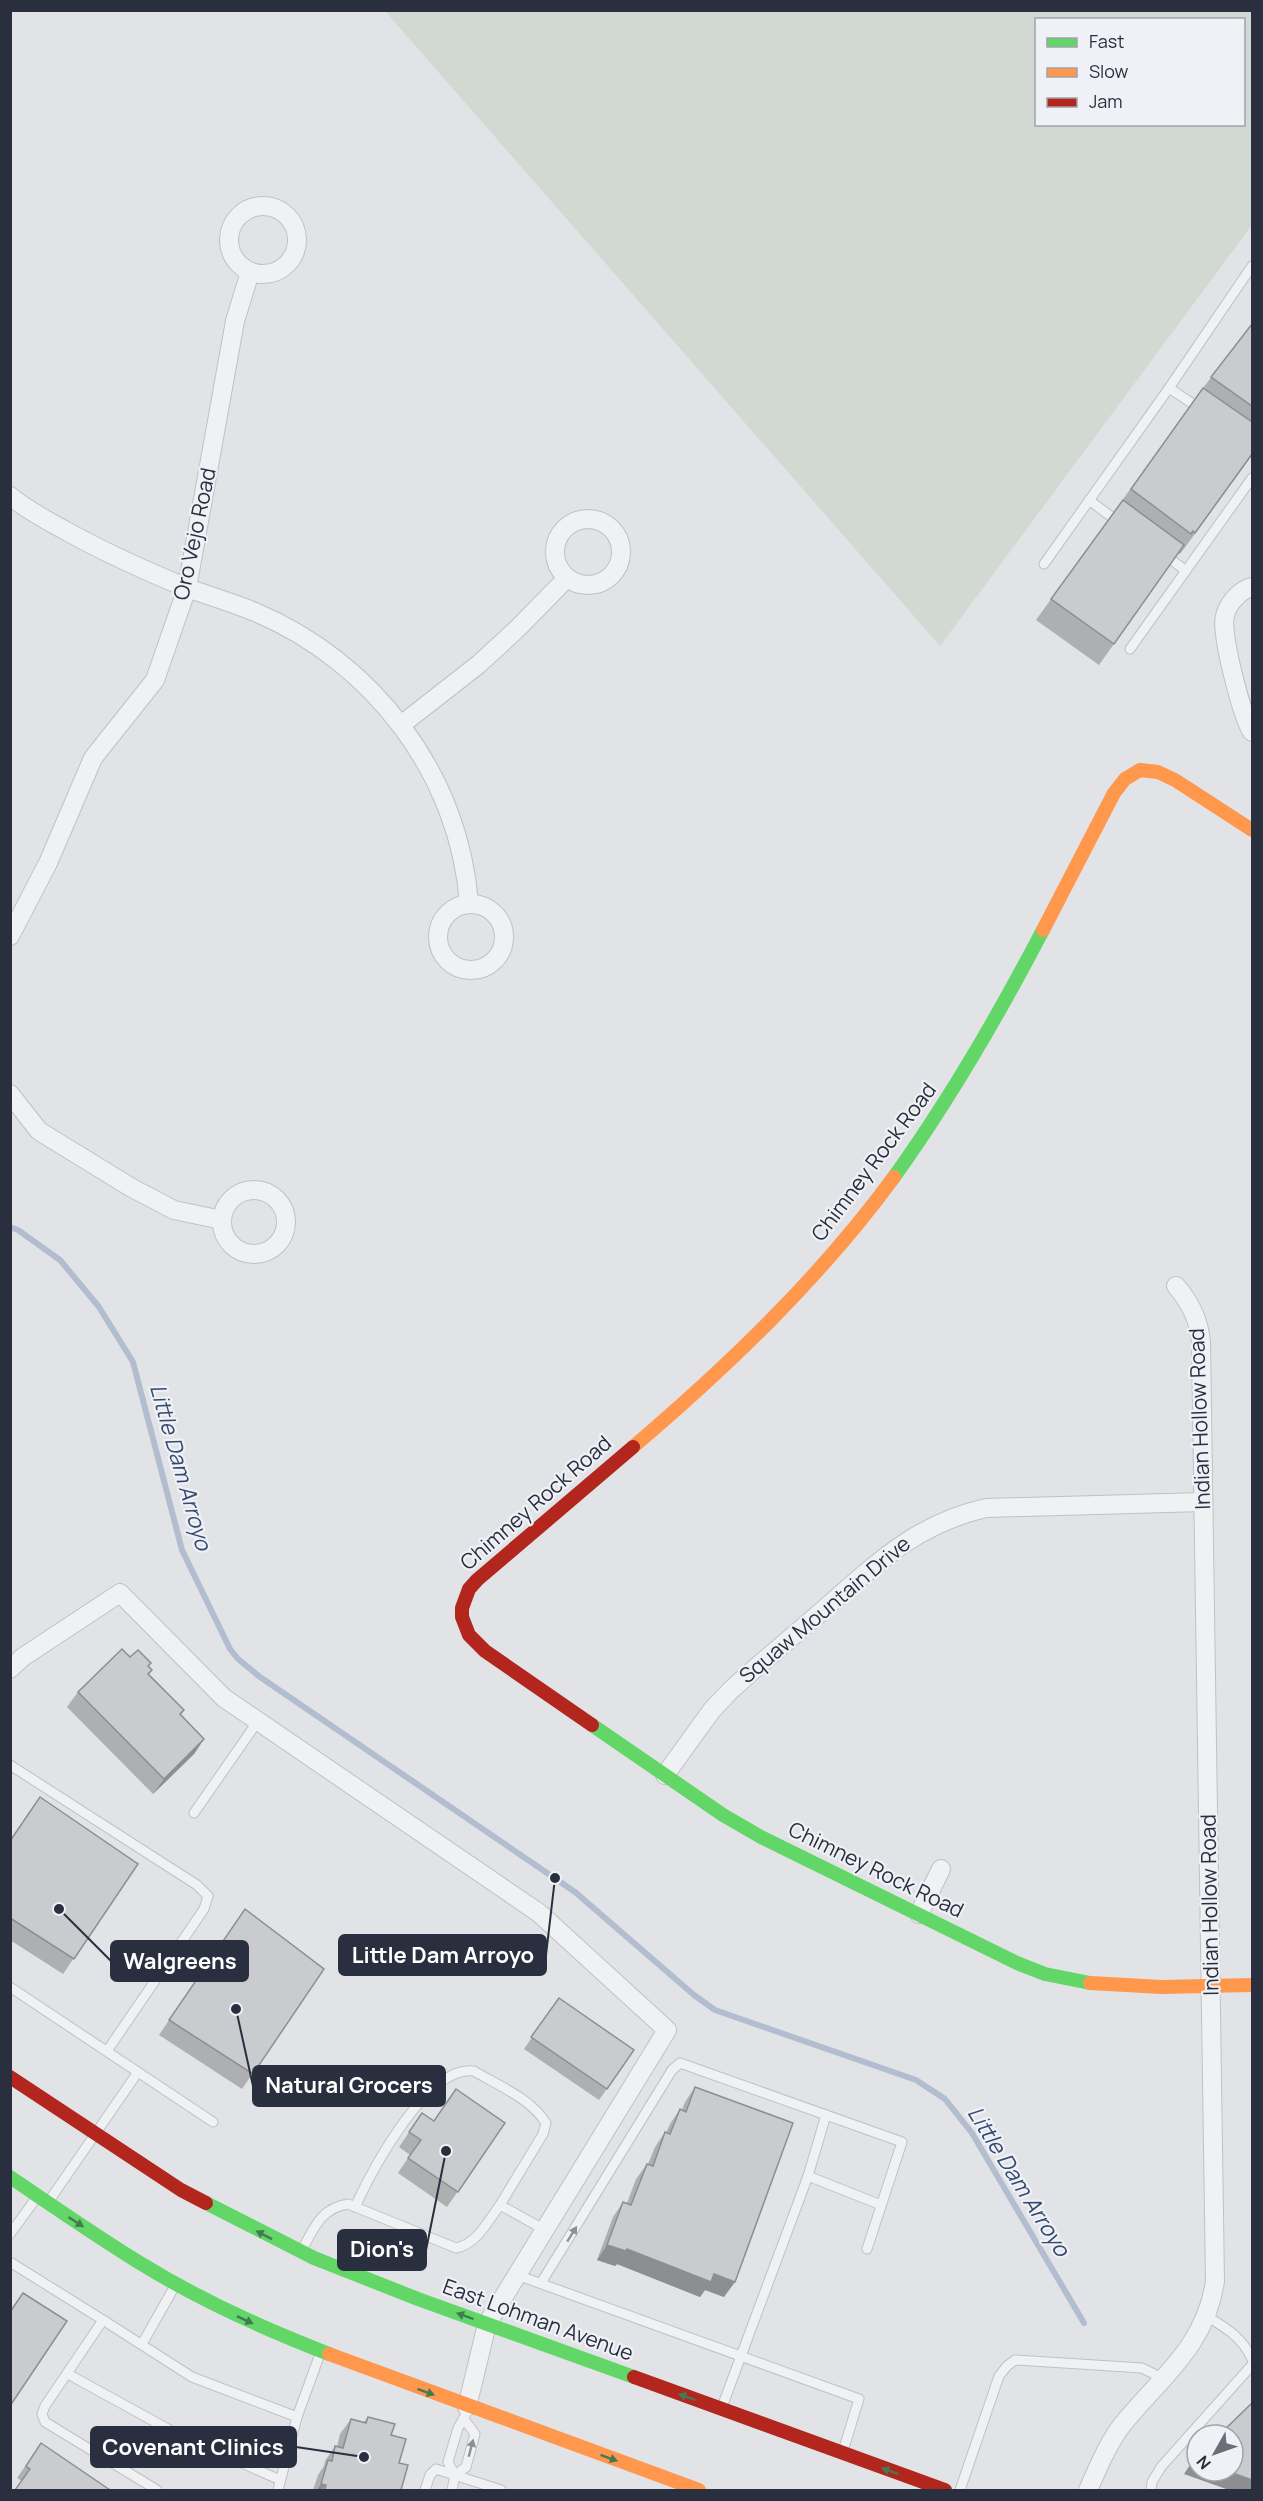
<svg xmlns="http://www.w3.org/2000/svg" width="1263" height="2501" font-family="Manrope,sans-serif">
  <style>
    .green { fill: #d2d9d2; fill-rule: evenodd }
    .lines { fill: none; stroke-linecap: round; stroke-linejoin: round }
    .stream { stroke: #b2bdd0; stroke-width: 6 }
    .lane-casing { stroke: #c0c1c4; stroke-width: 11 }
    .street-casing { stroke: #c0c1c4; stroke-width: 20 }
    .lane { stroke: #f0f1f3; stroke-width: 9 }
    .street { stroke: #f0f1f3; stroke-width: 18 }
    .fast { stroke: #63d668; stroke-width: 14 }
    .slow { stroke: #ff974d; stroke-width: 14 }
    .jam { stroke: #b3261e; stroke-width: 14 }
    .wall { fill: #aeafb1 }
    .shaded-wall { fill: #8d8e90 }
    .building { fill: #cacbce; stroke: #8d8e90; stroke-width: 1.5 }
    .oneway { fill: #437a51 }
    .oneway2 { fill: #8c9098 }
    .labels { text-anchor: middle; stroke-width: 4.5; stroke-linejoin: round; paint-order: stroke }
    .street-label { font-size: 21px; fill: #292f3e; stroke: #eff1f6 }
    .water-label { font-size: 22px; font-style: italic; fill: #364a70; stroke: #eff1f6 }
    .leader { fill: none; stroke: #292f3e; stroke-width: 2 }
    .callout-dot { fill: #292f3e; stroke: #eff1f6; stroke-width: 2 }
    .callout { fill: #292f3e; stroke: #292f3e; stroke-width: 2 }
    .callout-label { font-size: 22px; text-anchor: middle; font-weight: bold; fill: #fff }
  </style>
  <rect width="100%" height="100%" fill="#e2e3e6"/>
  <path class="green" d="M385 11H1252V225L940 646ZM1036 20H1244V124H1036Z"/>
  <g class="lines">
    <path class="stream" d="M10 1227 18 1230 60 1260 99 1307 133 1362 182 1550 230 1649 238 1659 260 1677 575 1892 694 1995 715 2010 916 2080 945 2099 972 2133 1084 2323"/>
    <defs>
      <g id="lane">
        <path d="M1169 388 1202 410"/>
        <path d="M1089 500 1121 524"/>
        <path d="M1164 554 1186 571"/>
        <path d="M1044 564 1169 388 1252 266"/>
        <path d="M1130 649 1252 478"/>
        <path d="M10 1765 197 1885 208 1896 204 1909 107 2051"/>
        <path d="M194 1813 258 1721"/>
        <path d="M10 1987 213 2122"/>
        <path d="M826 2115 808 2176 881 2205"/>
        <path d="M49 2201 138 2072"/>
        <path d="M355 2207C372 2170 428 2064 474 2071 499 2086 530 2098 546 2123L543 2134 500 2205"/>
        <path d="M10 2234 37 2197"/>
        <path d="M302 2250C314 2228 321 2208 348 2204L456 2248C477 2244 488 2221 500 2205L545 2230"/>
        <path d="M10 2262 103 2320 45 2406 42 2414 45 2422 157 2490"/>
        <path d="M517 2275 859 2399 843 2451"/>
        <path d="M541 2283 672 2070 680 2063 902 2142 867 2249"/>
        <path d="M1205 2315C1226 2328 1242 2337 1252 2359"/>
        <path d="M103 2320 192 2377 297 2417 278 2490"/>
        <path d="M142 2344 176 2284"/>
        <path d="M68 2374 177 2434 280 2480"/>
        <path d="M722 2407 808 2176"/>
        <path d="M297 2417 320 2354"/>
        <path d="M455 2475 448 2462 458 2428 466 2414"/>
        <path d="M425 2490 430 2475 436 2469 501 2490"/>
        <path d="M452 2490 455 2475 466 2467 475 2434 464 2419"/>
        <path d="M960 2490 999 2376 1007 2366 1015 2360 1142 2368 1164 2379"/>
        <path d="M1151 2490 1152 2482 1161 2467 1252 2365"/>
      </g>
      <g id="street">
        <circle cx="263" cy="240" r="34"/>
        <path d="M10 496C28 511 48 521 68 532 106 553 146 571 187 588 210 596 233 603 255 612 374 662 460 776 469 904"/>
        <circle cx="588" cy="552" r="33"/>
        <path d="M1252 587C1240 590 1228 603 1225 616 1220 633 1242 716 1252 732"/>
        <path d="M401 725 479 664 518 628 567 578"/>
        <circle cx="471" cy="937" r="33"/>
        <path d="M10 936 48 863 93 758 155 680 187 588 235 321 250 272"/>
        <path d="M10 1094 39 1131 132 1188 174 1210 222 1220"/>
        <circle cx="254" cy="1222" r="32"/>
        <path d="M10 1669 23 1657 120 1593 224 1698 539 1913 667 2030 487 2324 467 2407"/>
        <path d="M665 1775 712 1710 729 1692C759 1664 791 1638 822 1611 875 1565 915 1524 986 1508L1203 1502"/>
        <path d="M919 1914 941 1869"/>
        <path d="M1088 2490C1098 2468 1107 2445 1122 2425 1160 2378 1206 2346 1215 2281L1201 1342C1199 1320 1191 1303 1176 1286"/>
      </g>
    </defs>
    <use href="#lane" class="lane-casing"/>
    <use href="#street" class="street-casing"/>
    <use href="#lane" class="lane"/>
    <use href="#street" class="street"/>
    <g class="fast">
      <path d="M894 1177C950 1099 998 1016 1043 930"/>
      <path d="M592 1725 723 1815 761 1837 1017 1963 1045 1974 1090 1983"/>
      <path d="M10 2177C53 2206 96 2236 140 2263 200 2300 264 2329 329 2354"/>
      <path d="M206 2203 314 2258 418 2299 634 2377"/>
    </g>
    <g class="slow">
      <path d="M1043 930 1114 793 1125 779 1140 770 1158 772 1175 780 1252 830"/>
      <path d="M633 1447C728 1366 820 1278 894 1177"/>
      <path d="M1090 1983 1162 1987 1252 1985"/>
      <path d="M329 2354 699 2490"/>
    </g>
    <g class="jam">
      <path d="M592 1725 485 1651 469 1635 462 1617V1608L469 1589 477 1580 633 1447"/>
      <path d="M10 2077 181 2190 206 2203"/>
      <path d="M634 2377 945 2490"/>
    </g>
  </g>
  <g class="wall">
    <path d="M1252 324V455L1180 554 1178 553 1099 665 1036 620 1203 388Z"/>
    <path d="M130 1657 148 1666 152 1670 149 1674 184 1710 181 1715 204 1739 194 1754 153 1794 67 1707 78 1692Z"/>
    <path d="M40 1797 138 1864 63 1974 10 1940V1840Z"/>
    <path d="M245 1909 324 1969 242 2089 159 2035Z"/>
    <path d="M559 1998 634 2050 599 2100 524 2049Z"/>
    <path d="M695 2087 724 2297 705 2290 700 2297 617 2264 615 2266 597 2260 613 2217 623 2202 627 2203 636 2179 647 2164H648L655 2147 665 2132 666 2133 670 2124 680 2109 682 2110 685 2102Z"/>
    <path d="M422 2113 434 2121 505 2123 447 2207 398 2173 410 2155 399 2147Z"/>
    <path d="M368 2417 391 2435 399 2463 401 2490H313L318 2475 324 2466 325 2461 335 2446 337 2447 340 2434 351 2419 364 2422Z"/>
    <path d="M41 2443 110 2490 22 2481 17 2478Z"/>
  </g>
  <g class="shaded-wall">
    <path d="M1252 454V455L1180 554 1195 533Z"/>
    <path d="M204 1739 194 1754 153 1794 164 1779Z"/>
    <path d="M607 2245 627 2249 714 2274 735 2282 724 2297 705 2290 700 2297 617 2264 615 2266 597 2260Z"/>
    <path d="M1194 2459 1197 2460V2471H1227L1252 2480V2490H1229L1184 2474Z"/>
    <path d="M321 2484 326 2485 322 2490H317Z"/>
  </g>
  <g class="building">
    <path d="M1252 324V406L1211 377Z"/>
    <path d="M1203 388 1252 422V454L1195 533 1193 531 1191 534 1131 489Z"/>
    <path d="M1123 500 1184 545 1114 644 1051 599Z"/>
    <path d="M122 1649 130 1657 138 1650 151 1663 148 1666 152 1670 148 1674 184 1710 180 1714 204 1739 164 1779 78 1692Z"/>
    <path d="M40 1797 138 1864 74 1959 10 1918V1841Z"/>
    <path d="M245 1909 324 1969 253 2074 169 2020Z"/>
    <path d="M559 1998 634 2050 607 2089 531 2037Z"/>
    <path d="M695 2087 793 2123 735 2282 714 2274 711 2282 627 2249 626 2251 607 2245 623 2202 631 2205 647 2164 653 2166 665 2132 670 2134 680 2109 686 2112Z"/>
    <path d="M456 2089 505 2123 458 2192 408 2158 421 2140 409 2132 422 2113 434 2121Z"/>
    <path d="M23 2293 67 2321 10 2406V2312Z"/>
    <path d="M1252 2403V2480L1227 2471H1233V2435H1219Z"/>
    <path d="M368 2417 395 2424 391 2435 406 2439 399 2463 408 2465 401 2490H325L326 2485 321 2484 328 2460 332 2461 335 2446 343 2448 351 2419 366 2423Z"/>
    <path d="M41 2443 110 2490H15L30 2469 26 2466Z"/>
  </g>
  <defs><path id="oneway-solid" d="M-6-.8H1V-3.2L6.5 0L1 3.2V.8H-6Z" transform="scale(1.5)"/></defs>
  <g class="oneway">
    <use href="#oneway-solid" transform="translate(76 2222) rotate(33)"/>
    <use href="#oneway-solid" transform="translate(264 2235) rotate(-153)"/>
    <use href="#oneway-solid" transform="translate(465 2316) rotate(-160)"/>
    <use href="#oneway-solid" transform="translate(245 2320) rotate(25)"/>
    <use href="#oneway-solid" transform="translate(426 2392) rotate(20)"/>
    <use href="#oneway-solid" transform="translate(687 2397) rotate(-160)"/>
    <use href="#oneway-solid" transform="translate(609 2458) rotate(20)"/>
    <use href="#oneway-solid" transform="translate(890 2471) rotate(-160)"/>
  </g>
  <g class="oneway2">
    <use href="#oneway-solid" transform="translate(572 2234) rotate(-58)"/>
    <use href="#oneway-solid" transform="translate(471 2448) rotate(-75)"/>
  </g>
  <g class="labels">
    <g class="street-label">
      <text transform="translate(195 534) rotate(-78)" y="7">Oro Vejo Road</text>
      <text transform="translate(874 1162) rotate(-53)" y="7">Chimney Rock Road</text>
      <text transform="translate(1200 1419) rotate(-92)" y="7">Indian Hollow Road</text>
      <text transform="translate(536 1503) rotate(-41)" y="7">Chimney Rock Road</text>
      <text transform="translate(825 1610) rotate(-40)" y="7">Squaw Mountain Drive</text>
      <text transform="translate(876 1870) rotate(26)" y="7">Chimney Rock Road</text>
      <text transform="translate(1210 1905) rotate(-91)" y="7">Indian Hollow Road</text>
      <text transform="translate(538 2320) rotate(20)" y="7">East Lohman Avenue</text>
    </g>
    <g class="water-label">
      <text transform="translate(181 1467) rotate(74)" y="8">Little Dam Arroyo</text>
      <text transform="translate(1019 2181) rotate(58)" y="8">Little Dam Arroyo</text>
    </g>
  </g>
  <path class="leader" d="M555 1878L546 1955M59 1909L111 1961M236 2009L253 2086M446 2151L426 2250M364 2457L296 2447"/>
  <g class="callout-dot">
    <circle cx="555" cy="1878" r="6"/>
    <circle cx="59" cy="1909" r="6"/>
    <circle cx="236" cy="2009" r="6"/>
    <circle cx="446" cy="2151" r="6"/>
    <circle cx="364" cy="2457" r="6"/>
  </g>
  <g class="callout">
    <rect x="339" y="1935" width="207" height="40" rx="6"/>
    <rect x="111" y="1941" width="137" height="40" rx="6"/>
    <rect x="253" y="2066" width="192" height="40" rx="6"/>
    <rect x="338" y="2230" width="88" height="40" rx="6"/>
    <rect x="91" y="2427" width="205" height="40" rx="6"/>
  </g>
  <g class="callout-label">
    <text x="443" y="1963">Little Dam Arroyo</text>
    <text x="180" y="1969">Walgreens</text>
    <text x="349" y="2093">Natural Grocers</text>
    <text x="382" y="2257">Dion's</text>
    <text x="193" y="2455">Covenant Clinics</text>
  </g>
  <rect width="1263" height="2501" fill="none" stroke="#292f3e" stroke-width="24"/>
  <rect x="1035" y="18" width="210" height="108" fill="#eff1f6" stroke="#a0a3ac" stroke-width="1.5"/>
  <rect x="1047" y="38" width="30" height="9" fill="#63d668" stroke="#a0a3ac" stroke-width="1.5"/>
  <text x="1089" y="48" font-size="18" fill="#292f3e">Fast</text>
  <rect x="1047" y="68" width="30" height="9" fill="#ff974d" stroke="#a0a3ac" stroke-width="1.5"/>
  <text x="1089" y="78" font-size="18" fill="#292f3e">Slow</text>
  <rect x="1047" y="98" width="30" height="9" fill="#b3261e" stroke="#a0a3ac" stroke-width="1.5"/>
  <text x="1089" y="108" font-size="18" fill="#292f3e">Jam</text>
  <g transform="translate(1215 2453) rotate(230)"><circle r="28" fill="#eff1f6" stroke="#a0a3ac" stroke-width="1.5"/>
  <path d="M0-4.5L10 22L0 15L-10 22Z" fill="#6a6e79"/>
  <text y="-9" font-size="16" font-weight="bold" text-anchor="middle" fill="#292f3e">N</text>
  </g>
</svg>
